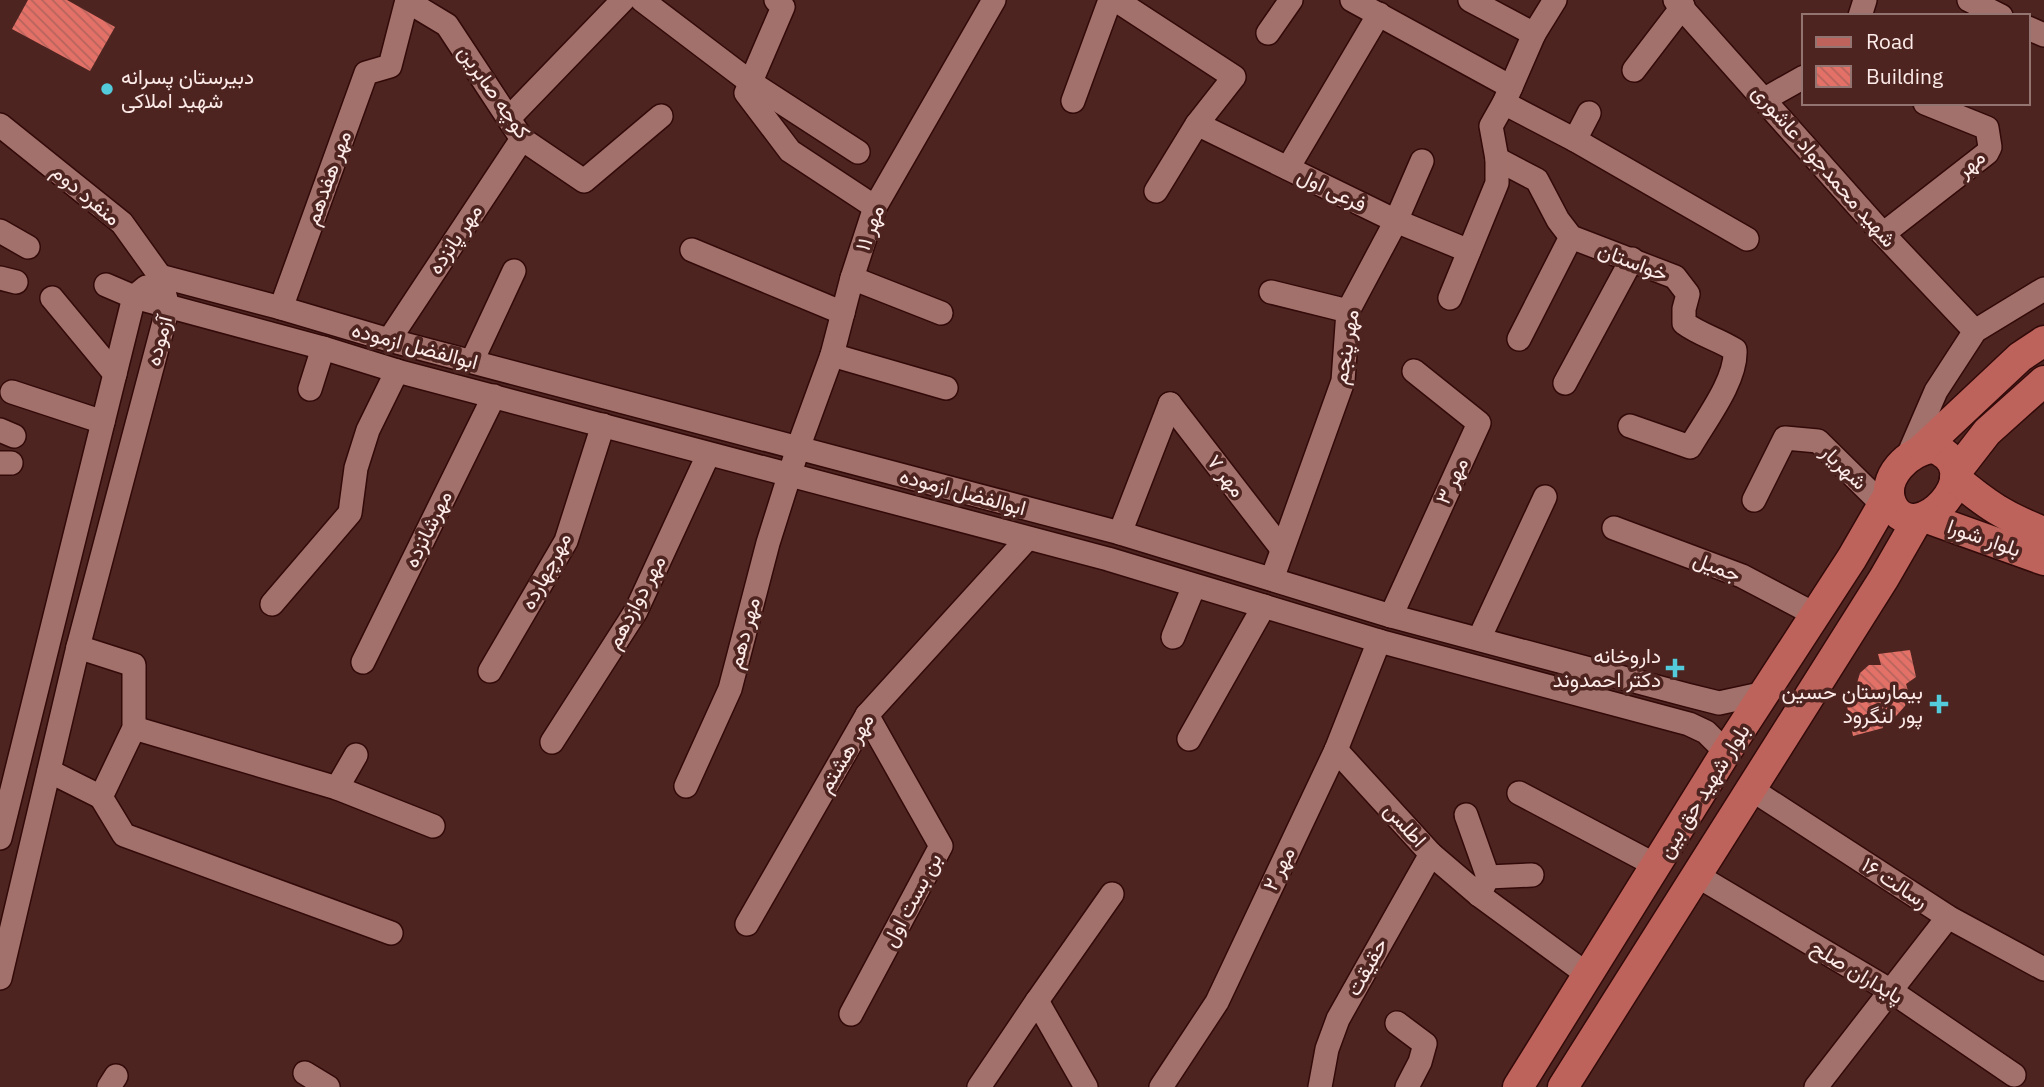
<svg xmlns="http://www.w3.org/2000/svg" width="2044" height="1087" font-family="'IBM Plex Sans',Vazirmatn,sans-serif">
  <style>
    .building { fill: url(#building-back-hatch) }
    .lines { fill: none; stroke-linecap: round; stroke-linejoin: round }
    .minor-casing { stroke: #320a09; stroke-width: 26 }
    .major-casing { stroke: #320a09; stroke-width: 33 }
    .minor { stroke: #a3716b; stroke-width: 23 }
    .major { stroke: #bd635b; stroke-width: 30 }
    .poi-dot { fill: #53cbda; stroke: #4e2420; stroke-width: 2.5 }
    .labels { text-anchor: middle; stroke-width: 7; stroke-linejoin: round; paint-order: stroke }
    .poi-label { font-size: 21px; fill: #fcebe9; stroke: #4e2420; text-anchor: end }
    .street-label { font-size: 21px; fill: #fcebe9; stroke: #4e2420 }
  </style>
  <defs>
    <pattern id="building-back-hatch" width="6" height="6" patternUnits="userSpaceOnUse" patternTransform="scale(1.75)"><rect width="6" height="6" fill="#e37167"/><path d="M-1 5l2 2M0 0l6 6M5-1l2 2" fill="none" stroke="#b6645d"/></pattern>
  </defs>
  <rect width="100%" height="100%" fill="#4e2420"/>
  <g class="building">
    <path d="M28 0H67L115 27 90 71 12 29Z"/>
    <path d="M1910 650 1916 677 1906 684 1909 694 1905 706 1896 716 1883 719V728L1853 736 1847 706 1852 700 1860 673 1869 665H1881L1878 654Z"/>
  </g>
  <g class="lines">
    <defs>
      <g id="minor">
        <path d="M642 0 750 82 858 152"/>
        <path d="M776 0 783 7 746 93 790 151 875 207"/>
        <path d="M1116 0 1234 77 1197 124"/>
        <path d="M1352 0 1511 87"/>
        <path d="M1470 0 1534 34"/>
        <path d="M1675 0 1883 234 1975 331"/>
        <path d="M1969 0 2001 16"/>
        <path d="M407 1 447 25 522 139 584 181 661 116"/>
        <path d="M1860 16 1865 0"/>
        <path d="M2028 28 2044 35"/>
        <path d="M1268 33 1291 0"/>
        <path d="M1634 70 1683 6"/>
        <path d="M1765 99 1804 77"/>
        <path d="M1073 101 1110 0"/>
        <path d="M1504 103 1575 140 1747 239"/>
        <path d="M509 118 623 0"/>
        <path d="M0 125 122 223 160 276 168 307 78 647 0 978"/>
        <path d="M1575 140 1589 113"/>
        <path d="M1497 159 1537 180 1558 220 1571 237 1675 277 1688 294 1684 309V323C1700 335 1718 339 1735 350 1737 380 1705 421 1690 447L1630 426"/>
        <path d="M1288 168 1379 14"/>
        <path d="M1156 191 1197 124 1396 221 1469 251"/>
        <path d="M0 231 28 247"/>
        <path d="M1883 234 1987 153 1990 147 1987 128 1925 103"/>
        <path d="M692 250 843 313"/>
        <path d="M160 276 281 308 389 340 1120 533 1391 616 1687 695 1719 703 1765 693"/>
        <path d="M0 278 16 282"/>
        <path d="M852 278 941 313"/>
        <path d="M106 285 134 297 323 348 397 371 1108 559 1379 641 1689 724 1706 732 1726 752"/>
        <path d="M1271 292 1348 311"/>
        <path d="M52 298 115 374"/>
        <path d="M1450 298 1497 183V159L1491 126 1504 103 1534 34 1555 0"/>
        <path d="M281 308 366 73 390 66 407 0"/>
        <path d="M1519 339 1571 237"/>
        <path d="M389 340 522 139"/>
        <path d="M832 355 946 388"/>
        <path d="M472 361 514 271"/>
        <path d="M1565 383 1632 259"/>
        <path d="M310 389 323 348"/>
        <path d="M12 392 103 422"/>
        <path d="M1170 404 1282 549"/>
        <path d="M0 430 14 436"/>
        <path d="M1907 458 1936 391 1975 331 2044 289"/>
        <path d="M0 463H11"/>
        <path d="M1754 500 1785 438 1818 441 1883 505"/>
        <path d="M1614 528 1742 576 1816 615"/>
        <path d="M1120 533 1170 404"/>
        <path d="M1272 579 1343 381 1348 311 1396 221 1422 161"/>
        <path d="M272 604 350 513 356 468 368 430 397 371"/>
        <path d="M1391 616 1479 423 1414 371"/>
        <path d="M1173 637 1194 586"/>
        <path d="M1479 639 1545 497"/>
        <path d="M363 662 494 396"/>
        <path d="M490 671 566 541 603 425"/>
        <path d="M134 728 337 788 433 826"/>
        <path d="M1189 739 1264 606"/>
        <path d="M552 742 636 611 708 455"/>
        <path d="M1336 750 1431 854 1479 895 1588 975"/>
        <path d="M49 771 101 797 134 728V665L78 647"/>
        <path d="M686 786 730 689 768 543 798 448 832 355 852 278 875 207 994 0"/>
        <path d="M337 788 356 755"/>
        <path d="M1751 789 1948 917 2044 969"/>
        <path d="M1519 793 1657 866"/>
        <path d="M101 797 124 835 391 933"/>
        <path d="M1466 815 1488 877 1479 895"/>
        <path d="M0 838 134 297 146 287"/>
        <path d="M1696 875 1891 991 2014 1075"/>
        <path d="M1488 877 1532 875"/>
        <path d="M747 924 867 715 1027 539"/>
        <path d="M1037 1001 1112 894"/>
        <path d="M851 1014 941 846 867 715"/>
        <path d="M1397 1023 1425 1044 1420 1062 1407 1087"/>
        <path d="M305 1073 328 1087"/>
        <path d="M109 1087 116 1076"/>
        <path d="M979 1087 1037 1001 1086 1087"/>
        <path d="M1161 1087 1217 1002 1336 750 1379 641"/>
        <path d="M1320 1087 1327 1049 1338 1019 1431 854"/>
        <path d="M1816 1087 1948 917"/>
      </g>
      <g id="major">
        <path d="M1934 448C1993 471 1914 551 1892 505 1879 478 1910 449 1934 448Z"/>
        <path d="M1922 449 2020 357 2044 341"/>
        <path d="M1956 472 1987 432 2044 381"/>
        <path d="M1955 478C1987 505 2005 517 2044 532"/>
        <path d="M1924 517 2044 560"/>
        <path d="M1518 1087 1726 752 1852 558 1889 494"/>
        <path d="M1563 1087 1884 578 1918 519"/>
      </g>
    </defs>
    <use href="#minor" class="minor-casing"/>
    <use href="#major" class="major-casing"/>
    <use href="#minor" class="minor"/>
    <use href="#major" class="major"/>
  </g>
  <g class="poi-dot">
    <circle cx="107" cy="89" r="7"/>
    <path d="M1671.5 657.5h7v7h7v7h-7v7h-7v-7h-7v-7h7z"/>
    <path d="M1935.5 693.5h7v7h7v7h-7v7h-7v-7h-7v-7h7z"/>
  </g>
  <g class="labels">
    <g class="poi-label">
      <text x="121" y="84" text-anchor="start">دبیرستان پسرانه<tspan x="121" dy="24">شهید املاکی</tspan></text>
      <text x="1661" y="663">داروخانه<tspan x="1661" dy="24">دکتر احمدوند</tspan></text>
      <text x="1923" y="699">بیمارستان حسین<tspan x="1923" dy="24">پور لنگرود</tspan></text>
    </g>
    <g class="street-label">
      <text transform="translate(494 92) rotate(55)" y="7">کوچه صابرین</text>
      <text transform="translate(1971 164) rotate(-41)" y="7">مهر</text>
      <text transform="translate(1824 166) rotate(49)" y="7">شهید محمدجواد عاشوری</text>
      <text transform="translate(328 178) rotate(-70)" y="7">مهر هفدهم</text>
      <text transform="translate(1332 190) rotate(26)" y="7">فرعی اول</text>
      <text transform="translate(86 195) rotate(40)" y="7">منفرد دوم</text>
      <text transform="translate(870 228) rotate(-70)" y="7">مهر ۱۱</text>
      <text transform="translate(455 239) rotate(-56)" y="7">مهر پانزده</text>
      <text transform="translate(1633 262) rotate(21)" y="7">خواستان</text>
      <text transform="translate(159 341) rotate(-75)" y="7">آزموده</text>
      <text transform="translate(415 346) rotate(15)" y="7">ابوالفضل ازموده</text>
      <text transform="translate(1346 347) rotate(-81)" y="7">مهر پنجم</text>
      <text transform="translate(1844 467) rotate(44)" y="7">شهریار</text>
      <text transform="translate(1226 476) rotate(52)" y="7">مهر ۷</text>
      <text transform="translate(1452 481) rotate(-65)" y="7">مهر ۳</text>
      <text transform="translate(963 492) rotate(15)" y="7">ابوالفضل ازموده</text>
      <text transform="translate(428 529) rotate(-64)" y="7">مهرشانزده</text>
      <text transform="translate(1984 538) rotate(19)" y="7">بلوار شورا</text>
      <text transform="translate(1717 567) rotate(21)" y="7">جمیل</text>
      <text transform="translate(546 571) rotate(-62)" y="7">مهرچهارده</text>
      <text transform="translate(636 602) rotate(-62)" y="7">مهر دوازدهم</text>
      <text transform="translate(744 633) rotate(-75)" y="7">مهر دهم</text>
      <text transform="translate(846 753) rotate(-59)" y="7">مهر هشتم</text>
      <text transform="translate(1704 791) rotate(-58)" y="7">بلوار شهید حق بین</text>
      <text transform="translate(1405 825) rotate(48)" y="7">اطلس</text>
      <text transform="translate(1279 869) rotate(-64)" y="7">مهر ۲</text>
      <text transform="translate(1895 883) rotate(33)" y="7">رسالت ۱۶</text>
      <text transform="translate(912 900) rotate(-62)" y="7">بن بست اول</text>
      <text transform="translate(1367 967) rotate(-61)" y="7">حقیقت</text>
      <text transform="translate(1857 972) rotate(31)" y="7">پایداران صلح</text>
    </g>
  </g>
  <rect x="1802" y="14" width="228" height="91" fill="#4e2420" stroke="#947470" stroke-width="2"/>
  <rect x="1816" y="37" width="35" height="10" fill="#bd635b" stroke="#947470" stroke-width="2"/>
  <text x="1866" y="49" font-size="21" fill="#fcebe9">Road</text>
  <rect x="1816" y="66" width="35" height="21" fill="url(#building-back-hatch)" stroke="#947470" stroke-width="2"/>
  <text x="1866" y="84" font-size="21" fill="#fcebe9">Building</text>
</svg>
